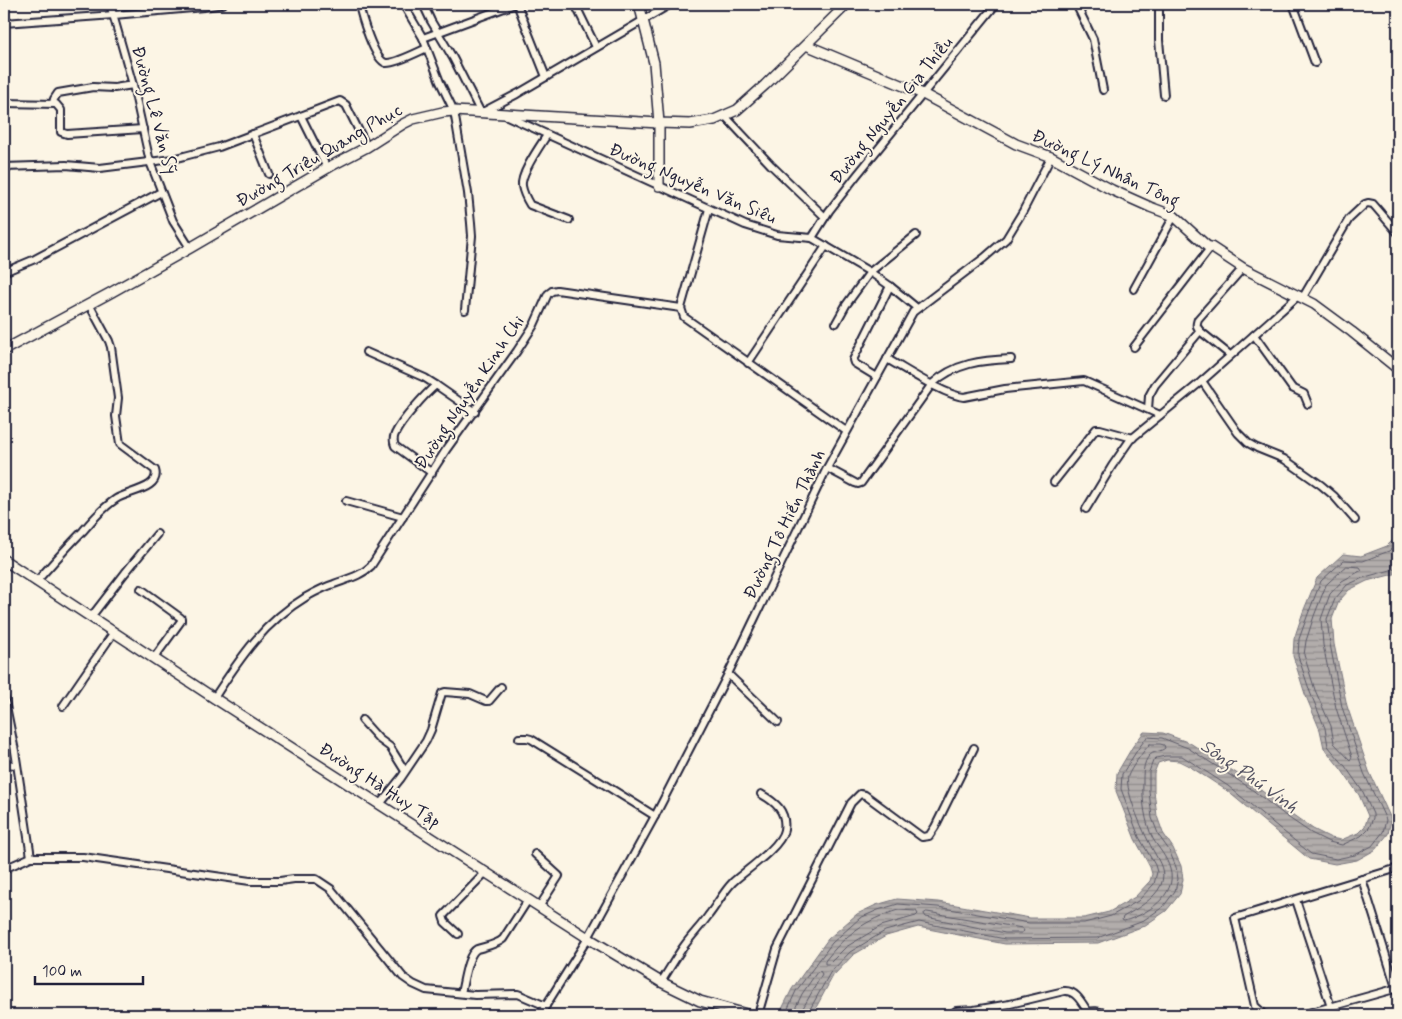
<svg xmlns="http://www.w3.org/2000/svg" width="1402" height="1019" font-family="Mynerve,sans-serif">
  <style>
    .water { fill: url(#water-rules); stroke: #78757e }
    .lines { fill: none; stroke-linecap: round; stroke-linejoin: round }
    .shore { stroke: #5c5a68; stroke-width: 1 }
    .street-casing { stroke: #22223b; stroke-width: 10 }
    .secondary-casing { stroke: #22223b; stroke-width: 12 }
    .street { stroke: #fcf5e5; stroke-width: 6 }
    .secondary { stroke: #fcf5e5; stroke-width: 9 }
    .labels { text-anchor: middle; stroke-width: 4; stroke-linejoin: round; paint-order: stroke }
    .street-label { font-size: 18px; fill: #22223b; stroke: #fcf5e5 }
    .water-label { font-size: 19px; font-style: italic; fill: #545362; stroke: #fcf5e5 }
  </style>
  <defs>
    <pattern id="water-rules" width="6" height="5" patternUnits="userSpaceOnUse" patternTransform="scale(1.25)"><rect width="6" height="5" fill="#b2adab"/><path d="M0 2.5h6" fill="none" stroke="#908c8c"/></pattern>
  </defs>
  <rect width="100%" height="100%" fill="#fcf5e5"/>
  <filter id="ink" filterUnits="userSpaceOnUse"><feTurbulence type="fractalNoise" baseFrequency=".02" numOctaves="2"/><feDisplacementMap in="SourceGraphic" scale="10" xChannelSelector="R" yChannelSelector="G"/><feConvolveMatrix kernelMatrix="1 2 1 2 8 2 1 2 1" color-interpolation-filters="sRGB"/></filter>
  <g filter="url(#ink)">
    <path class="water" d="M1398 535V573L1367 581 1349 590 1339 601 1332 619 1334 644 1347 706 1369 771 1391 819 1388 834 1375 850 1357 860 1335 864 1309 859 1226 790 1189 766 1179 761 1167 760 1158 763 1154 773V791L1157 816 1163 833 1173 848 1181 866 1183 879 1180 894 1166 911 1144 926 1098 943 1005 944 918 927 886 936 853 955 833 976 812 1015H779L792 989 828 939 857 914 876 905 897 899 939 902 1030 918H1084L1109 912 1135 897 1150 881 1152 874 1150 867 1135 839 1116 791 1117 773 1133 746 1144 732 1163 733 1190 743 1253 784 1289 812 1313 829 1331 838 1341 840 1358 833 1365 826 1368 816 1359 795 1341 769 1324 748 1320 730 1305 694 1293 656 1294 639 1303 612 1317 578 1343 554 1361 556 1387 546Z"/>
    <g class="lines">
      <g class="shore">
        <path d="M1347 566 1360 567 1362 570 1342 581 1330 594 1321 619 1323 645 1336 708 1352 757 1350 760 1334 743 1331 726 1315 690 1304 655 1306 641 1314 616 1326 585Z"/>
        <path d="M1150 744H1160L1164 745 1165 748C1161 752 1153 751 1149 756 1143 763 1143 774 1143 782 1142 801 1145 822 1153 839 1159 849 1167 857 1170 869 1178 895 1146 915 1124 921L1122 920 1123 917C1135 910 1155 899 1161 885 1166 872 1160 863 1154 852 1146 838 1124 791 1128 776 1131 768 1144 750 1150 744Z"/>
        <path d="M898 910 916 911 918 914 916 916 881 926 846 947 829 964H825V961C846 934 865 920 898 910Z"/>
        <path d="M927 912 1022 928 1024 931 1022 933H1005L926 917 924 914Z"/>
        <path d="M785 1015 796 991 832 943 860 918 878 910 898 904 938 907 1029 923H1084L1111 916 1138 901 1154 884 1157 872 1155 865 1139 837 1121 789 1122 774 1138 749 1147 737 1162 738 1188 748 1250 788 1286 816 1311 833 1329 842 1342 845 1361 836 1369 828 1373 818V814L1363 792 1345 766 1328 746 1325 728 1310 692 1298 656 1299 639 1308 614 1321 581 1344 560 1363 561 1389 551 1398 542"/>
        <path d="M792 1015 802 994 817 972 820 971 822 974 803 1008 802 1015"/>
        <path d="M809 1015V1011L830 973 850 952 885 931 919 922 1005 939 1097 938 1141 922 1163 907 1175 891 1178 879 1176 867 1169 850 1159 836 1152 818 1149 791V772L1153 761 1156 758 1165 756H1182L1228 786 1311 854 1336 859 1355 855 1372 846 1383 832 1386 820 1364 773 1342 707 1330 644 1327 619 1335 599 1347 585 1365 577 1398 568"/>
      </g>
      <defs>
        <g id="street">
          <path d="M110 4 133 85 150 162 173 221 190 248"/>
          <path d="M359 4C361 15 374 60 386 63 395 64 418 52 427 48"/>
          <path d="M403 4 423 38 440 82 454 111 468 193 471 223 472 236 465 310"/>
          <path d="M423 4 431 21 453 58 481 113 517 94 671 4"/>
          <path d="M517 4 546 77"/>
          <path d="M575 4 596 47"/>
          <path d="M1076 4 1093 39 1103 90"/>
          <path d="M1159 4V40L1164 95"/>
          <path d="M1293 4 1315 63"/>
          <path d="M4 23 114 15 204 7 223 4"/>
          <path d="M423 38 515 4"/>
          <path d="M4 103 56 104 61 110V132L67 134 143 129"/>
          <path d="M53 103 54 99 58 93 93 87 114 88 133 85"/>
          <path d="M301 116 327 168"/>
          <path d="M507 116 745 225 777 235 812 238 870 272 890 286 917 308"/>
          <path d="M725 116 771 165 825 217"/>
          <path d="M253 134 269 174"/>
          <path d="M547 135C540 146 520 174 522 186 523 192 527 200 530 205L569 220"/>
          <path d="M4 167 66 165 100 168 173 159 219 147 340 101 346 105 367 147"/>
          <path d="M812 238 829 211 857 175 996 4"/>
          <path d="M4 272 35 259 161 192"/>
          <path d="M1134 289 1174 216"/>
          <path d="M1303 297 1349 219 1365 204 1368 203 1373 204 1398 233"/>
          <path d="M681 308 684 317 846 431"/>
          <path d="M681 308 709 209"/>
          <path d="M836 323 846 305 870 272 916 235"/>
          <path d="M1254 335 1292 388 1304 394 1308 404"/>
          <path d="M1134 347 1211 247"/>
          <path d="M366 352 425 378 436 385"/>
          <path d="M1230 355 1200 331C1196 326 1196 325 1198 319L1243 268"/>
          <path d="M887 359C907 370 944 395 964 397L1005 389 1084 381 1160 415"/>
          <path d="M748 363 826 246"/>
          <path d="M877 377 854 363 853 360 890 286"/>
          <path d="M1202 381 1238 433 1248 443 1257 448 1284 459 1321 485 1334 496 1355 520"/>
          <path d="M1148 409 1149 396 1155 385 1200 331"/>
          <path d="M827 468 855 483 858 484 861 483 932 384C955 363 982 360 1011 359"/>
          <path d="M432 473 395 446C393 441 393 438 395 434 401 421 425 394 436 385L475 412"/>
          <path d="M1054 482 1096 429H1100L1133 438"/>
          <path d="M346 501 403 517"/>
          <path d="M1086 509 1112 466 1130 440 1202 381 1299 295"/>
          <path d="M36 582C51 565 67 547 83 531 93 519 104 507 116 499 128 491 161 489 155 470L120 444 116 416 118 398 111 347 109 341 89 304"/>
          <path d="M141 589 181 618V621L154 658"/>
          <path d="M91 617 125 573 157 534"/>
          <path d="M728 674 778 722"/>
          <path d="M4 696 15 751 31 857"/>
          <path d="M214 698C240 658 264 622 306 597 315 592 324 587 334 584 347 579 361 576 371 566L446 450 517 351 534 325 548 294 552 291 557 290 681 308"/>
          <path d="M63 706 114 632"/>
          <path d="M362 720 379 739 390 747 405 771"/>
          <path d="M519 738H527L531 739 655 816"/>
          <path d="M4 764 16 765"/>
          <path d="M380 804 401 778 426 741 431 730 442 693 445 692 470 694 486 701H489L501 687"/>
          <path d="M535 854 559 876 539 907"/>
          <path d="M4 869 31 857H83L250 881H280L294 879H316L331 889 403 977 413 984 426 990 475 995 518 994 546 1006"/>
          <path d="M1362 879 1398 994"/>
          <path d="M1296 900 1331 1007"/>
          <path d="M458 934 445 922 443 916 485 873"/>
          <path d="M661 982C669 970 676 957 684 946 692 935 701 926 708 916 717 905 723 892 733 882 746 870 781 847 784 830 787 811 775 802 761 794"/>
          <path d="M461 993C464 982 467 954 477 949 486 946 496 945 503 939L528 900"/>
          <path d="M540 1015 588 938 655 816 728 674 827 468 913 312 984 258 1006 239 1023 211 1051 157"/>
          <path d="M758 1015 777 949 851 803 860 794 865 795 922 837 929 836 935 827 974 748"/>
          <path d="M951 1015 956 1011 974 1010 1010 1004 1064 991C1076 990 1082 1003 1088 1012"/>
          <path d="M1083 1015C1092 1009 1100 1011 1109 1015"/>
          <path d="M1265 1015 1255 1006 1235 918 1398 868"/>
          <path d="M1301 1015 1398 988"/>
        </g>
        <g id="secondary">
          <path d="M639 4 654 63 659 123V186"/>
          <path d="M806 45 923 94 1016 144 1051 157 1112 190 1150 207 1174 216 1207 246 1211 247 1243 268 1314 304 1352 332 1398 369"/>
          <path d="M4 350 110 293 190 248 331 166 367 147 403 124 413 119 443 112 454 111 659 123 690 124 714 120 737 110 765 85 847 4"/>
          <path d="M4 560 214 698 588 938 661 982 700 1001 750 1015"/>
        </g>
      </defs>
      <use href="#street" class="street-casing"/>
      <use href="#secondary" class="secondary-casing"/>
      <use href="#street" class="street"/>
      <use href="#secondary" class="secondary"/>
    </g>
  </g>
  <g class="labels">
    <g class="street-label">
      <text transform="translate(155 110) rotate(75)" y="6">Đường Lê Văn Sỹ</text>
      <text transform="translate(891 110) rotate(-51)" y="6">Đường Nguyễn Gia Thiều</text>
      <text transform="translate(319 155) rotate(-30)" y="6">Đường Triệu Quang Phục</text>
      <text transform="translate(1106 168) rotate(25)" y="6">Đường Lý Nhân Tông</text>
      <text transform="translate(693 183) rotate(23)" y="6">Đường Nguyễn Văn Siêu</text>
      <text transform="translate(469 392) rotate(-56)" y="6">Đường Nguyễn Kinh Chi</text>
      <text transform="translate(784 524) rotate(-64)" y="6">Đường Tô Hiến Thành</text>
      <text transform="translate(380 785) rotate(33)" y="6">Đường Hà Huy Tập</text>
    </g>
    <g class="water-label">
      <text transform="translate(1250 775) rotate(35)" y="7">Sông Phú Vinh</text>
    </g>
  </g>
  <rect width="1402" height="1019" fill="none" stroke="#fcf5e5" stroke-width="20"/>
  <rect x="10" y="10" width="1382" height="999" fill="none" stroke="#22223b" stroke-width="2" filter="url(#ink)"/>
  <path d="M35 976v8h108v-8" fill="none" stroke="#22223b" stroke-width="2.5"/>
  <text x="42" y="976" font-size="15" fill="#22223b" stroke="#fcf5e5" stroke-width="4" paint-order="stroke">100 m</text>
</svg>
